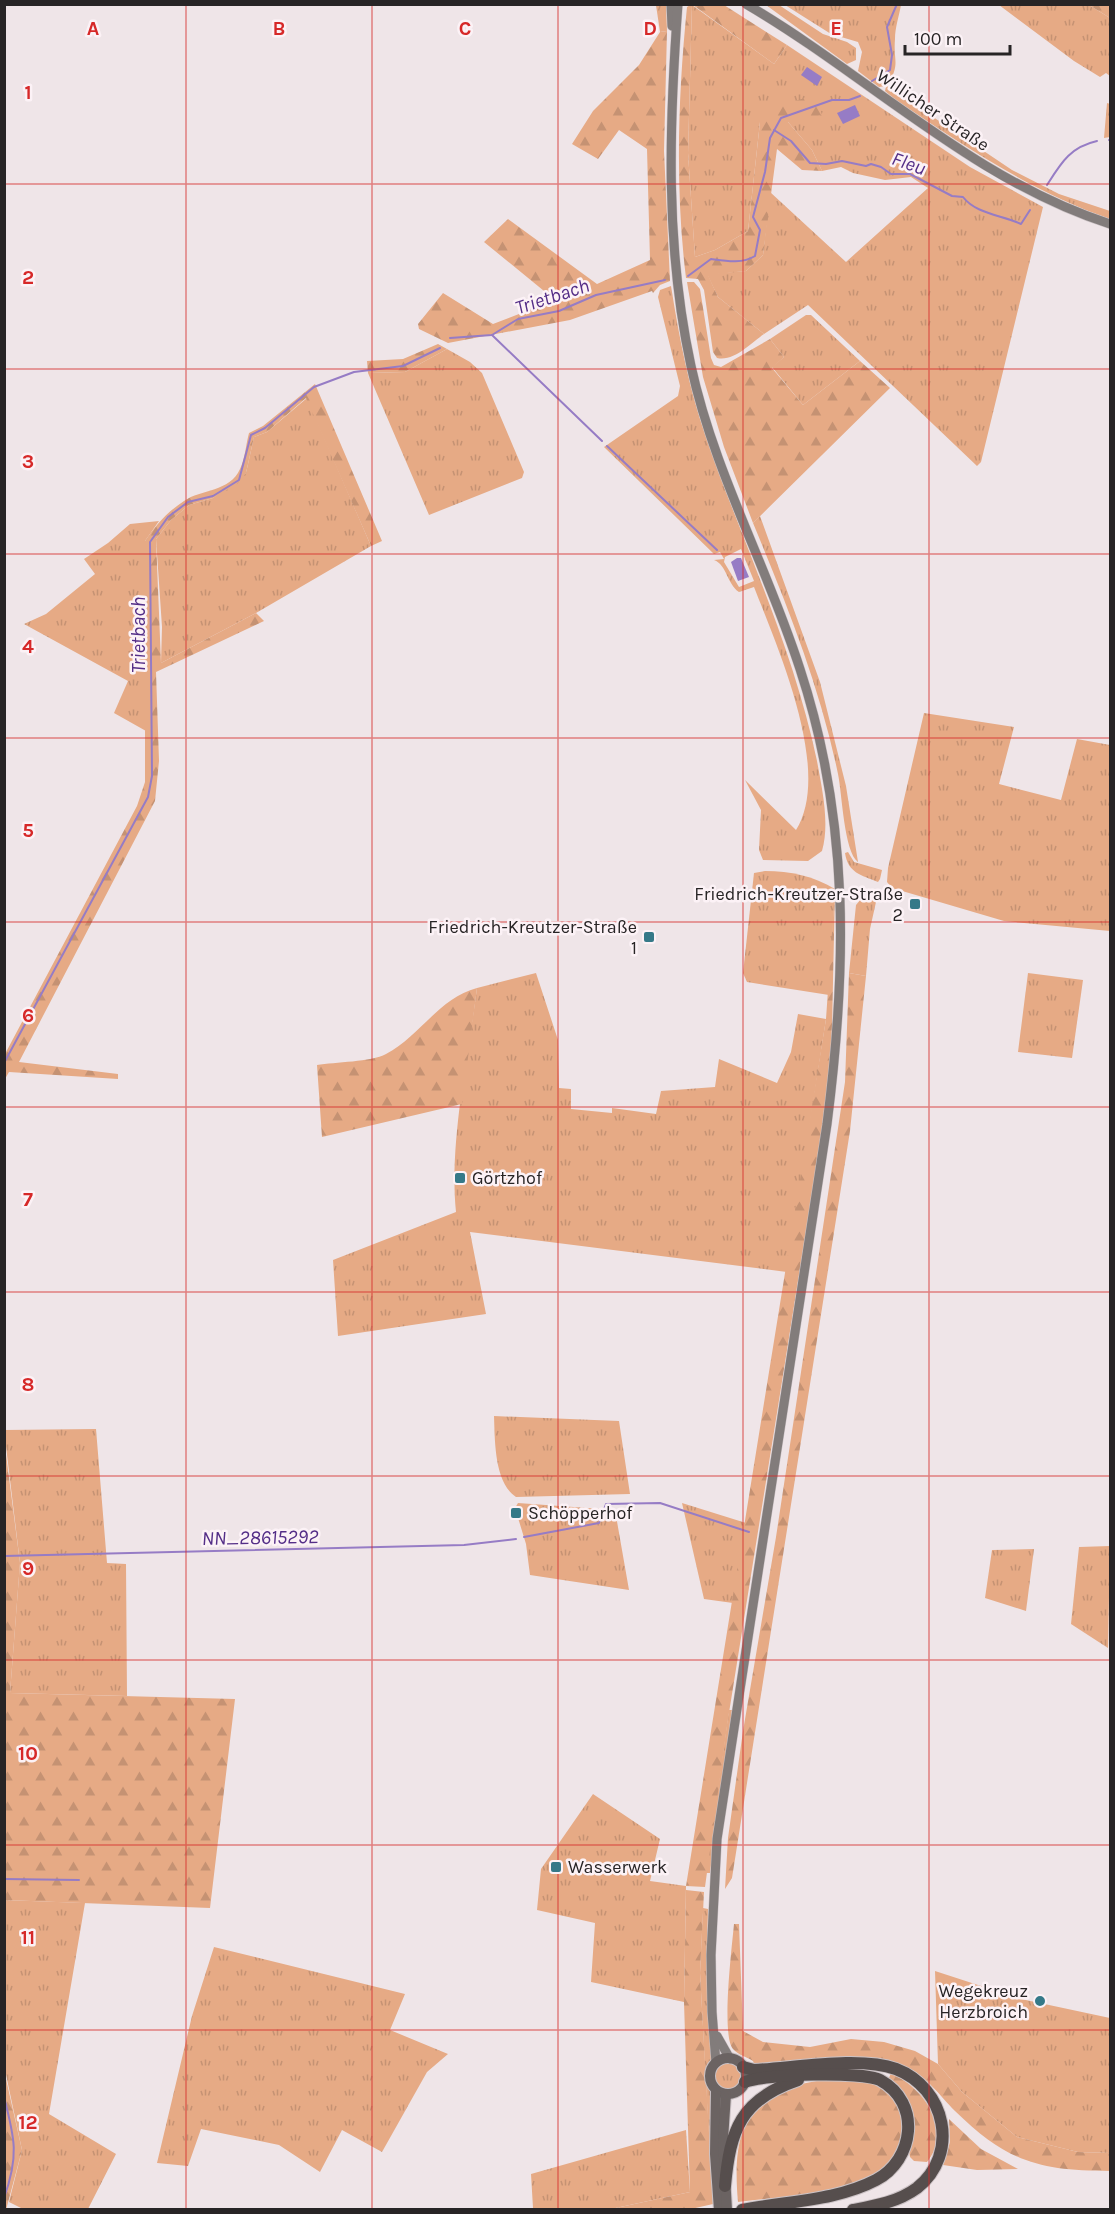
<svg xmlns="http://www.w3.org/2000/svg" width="1115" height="2214" font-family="Karla,sans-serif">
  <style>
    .grass { fill: url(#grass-tufts); fill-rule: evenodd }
    .forest { fill: url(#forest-firs) }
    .water { fill: #967cc5 }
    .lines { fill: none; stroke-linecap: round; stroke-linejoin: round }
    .stream { stroke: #967cc5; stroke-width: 2 }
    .secondary-casing { stroke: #cbc2c5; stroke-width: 10 }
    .primary-casing { stroke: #cbc2c5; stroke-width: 12 }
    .motorway-casing { stroke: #cbc2c5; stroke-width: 14 }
    .secondary { stroke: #827c7b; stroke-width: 9 }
    .primary { stroke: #6b6362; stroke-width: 10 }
    .motorway { stroke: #564e4d; stroke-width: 12 }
    .grid { fill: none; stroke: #d62828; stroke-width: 1.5; stroke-opacity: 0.55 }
    .poi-dot { fill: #357988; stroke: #fcf2f6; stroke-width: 2 }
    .labels { text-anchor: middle; stroke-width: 5; stroke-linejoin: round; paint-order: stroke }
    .street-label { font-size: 18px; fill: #272425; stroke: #fcf2f6 }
    .poi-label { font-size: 18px; fill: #272425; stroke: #fcf2f6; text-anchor: end }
    .water-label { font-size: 20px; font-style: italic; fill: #542e87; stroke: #fcf2f6 }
    .grid-label { font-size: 20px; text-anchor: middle; font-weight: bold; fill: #d62828; stroke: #fcf2f6; stroke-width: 5; stroke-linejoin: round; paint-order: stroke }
  </style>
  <defs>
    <pattern id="grass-tufts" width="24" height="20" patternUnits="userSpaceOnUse" patternTransform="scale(1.5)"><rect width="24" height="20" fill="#e6aa85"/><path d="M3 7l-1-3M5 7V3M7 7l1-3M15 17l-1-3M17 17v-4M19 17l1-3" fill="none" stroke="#c59273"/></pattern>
    <pattern id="forest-firs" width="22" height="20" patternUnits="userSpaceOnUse" patternTransform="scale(1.5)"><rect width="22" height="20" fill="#e6aa85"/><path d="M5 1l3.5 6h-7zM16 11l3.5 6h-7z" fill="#c59273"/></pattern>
  </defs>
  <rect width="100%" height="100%" fill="#efe5e8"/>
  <g class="grass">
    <path d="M656 5H666L667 31 660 32Z"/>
    <path d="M692 5 774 64 787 45 970 167 1043 207 981 462 977 466 808 305 764 334 718 297 707 274 746 271 763 255 770 192 846 262 928 188 911 177 885 180 853 173 841 167 822 171 812 150 788 122H760L748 231 715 250 695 257 688 153Z"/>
    <path d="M766 5H779L823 34 847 42 856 48V60L847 64Z"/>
    <path d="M785 5H901C899 16 895 28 895 39 893 62 901 63 887 86L1012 170 1059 194 1110 211V219C1032 192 966 147 897 101L885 91 886 86 879 87 858 71 862 52 858 42 831 34Z"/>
    <path d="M999 5H1089L1110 18V76L1106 73 1100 77 1074 61Z"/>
    <path d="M1107 103 1110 104V137L1104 138Z"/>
    <path d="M671 286C679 337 689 388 706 437 744 546 793 647 817 761 822 789 830 823 822 851L808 861 763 860 759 850 761 810 745 780 796 830C833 771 777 646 754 587L739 592C727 584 727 565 714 560L724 559 720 552 714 554 604 447 678 396 680 386 658 297 660 290ZM741 549 754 581 739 587 724 562 725 557Z"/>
    <path d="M806 315H811L860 361 803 405 772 367 784 357 770 339Z"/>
    <path d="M447 349 470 362 482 373 524 472 522 478 429 515 368 373 405 372Z"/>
    <path d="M307 398 371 546 256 613 161 663 162 627 156 539 171 520 189 505 213 498 246 473 254 437 267 432Z"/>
    <path d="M760 516 820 682 846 786 858 862C844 852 842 793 838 774 820 687 787 605 753 523Z"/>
    <path d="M159 521 145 541 146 731 114 713 128 681 24 624 46 614 95 574 84 559 108 543 130 524Z"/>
    <path d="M924 713 1014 727 999 784 1061 800 1077 739 1110 745V931L1004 921 892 888 887 882 888 868Z"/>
    <path d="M848 852 854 862 882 870 880 879 878 882C861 875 848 873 845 853Z"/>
    <path d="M765 871C791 871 813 876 835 889L829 995 747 982 743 973 754 873Z"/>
    <path d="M872 894 876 902 870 929 866 976 849 973 856 905 861 899Z"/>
    <path d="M536 973 558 1040 559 1088 571 1089V1109L612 1113V1108L656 1114 661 1091 715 1087 719 1059 777 1083 791 1052 798 1014 826 1019 787 1272 470 1232 486 1314 338 1336 333 1260 456 1212C449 1144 468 1057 477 988Z"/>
    <path d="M1028 973 1083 980 1072 1058 1018 1052Z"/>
    <path d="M494 1416 619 1421 630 1494 516 1497C494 1482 495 1441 494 1416Z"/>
    <path d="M96 1429 107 1563 126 1564 127 1696 10 1693 20 1563 4 1430Z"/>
    <path d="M518 1503 615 1510 629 1590 530 1575 526 1544 515 1508Z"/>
    <path d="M682 1503 746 1523 733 1603 704 1599Z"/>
    <path d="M1110 1546 1108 1648 1071 1624 1079 1547Z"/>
    <path d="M1034 1549 1026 1611 985 1598 992 1550Z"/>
    <path d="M729 1710H732L710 1873H706Z"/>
    <path d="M593 1794 660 1839 650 1881 686 1886 684 2002 591 1982 595 1923 537 1910 541 1869Z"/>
    <path d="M4 1900 85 1903 49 2114 116 2154 88 2209H23L9 2202 22 2150 5 2070Z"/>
    <path d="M703 1908 708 1909 707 1950 713 2060 707 2075 713 2092 714 2195H712L700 1973Z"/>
    <path d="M214 1947 405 1994 390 2030 448 2054 427 2072 382 2152 342 2130 320 2172 279 2145 201 2129 188 2166 157 2163 192 2016Z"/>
    <path d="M935 1971 1021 1999 1110 2018V2153L1078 2152 1017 2137 962 2092 938 2064Z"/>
    <circle cx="728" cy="2076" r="14"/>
    <path d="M686 2130 690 2192 611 2209 519 2210 533 2208 531 2174Z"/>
  </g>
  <g class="forest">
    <path d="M692 4 688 153 695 257 715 250 748 231 760 122 773 107 816 95 822 115 788 122 812 150 822 171 802 170 777 149 763 255 746 271 708 275 718 297 764 334C751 343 734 362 717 358L713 352 704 290 698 279 686 278C675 189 678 96 687 7Z"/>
    <path d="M693 5H724L787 45 774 64Z"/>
    <path d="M1089 5H1110V18Z"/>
    <path d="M667 31 664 151 670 281 660 285 653 293 652 291 570 320 448 343 419 329 418 324 443 293 493 324 555 300 484 242 508 219 597 284 650 260 647 149 619 130 598 159 572 144 593 111 639 65 660 32Z"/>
    <path d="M687 282H694L700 289 711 358 714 365 721 367 770 339 784 357 772 368 803 405 860 361 890 388 753 523 724 447 703 377Z"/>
    <path d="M438 344 447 349 405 372 368 373 367 361 403 359Z"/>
    <path d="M315 384 382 541 371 546 306 398 267 432 254 437 246 473 237 484 213 498 189 505 171 520 156 539 161 663 256 613 264 621 156 672 159 761 155 801 19 1062 118 1074V1079L9 1072 5 1079V1054L137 806 145 782V541C156 525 167 512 184 501 201 489 230 492 240 469 245 459 246 444 249 433L263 426Z"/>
    <path d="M835 889 831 1075 728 1719 705 1887 686 1886 826 1019Z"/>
    <path d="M849 973 866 976 850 1131 732 1878 725 1889 728 1838 743 1731 776 1537 845 1082Z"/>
    <path d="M477 988 462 1104 322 1137 317 1065C335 1062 371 1062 386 1054 420 1036 439 998 477 988Z"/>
    <path d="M5 1446 20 1563 10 1693 235 1699 210 1908 5 1900Z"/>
    <path d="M686 1890 704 1892 700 1973 713 2204 691 2209H611L690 2192 684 2002Z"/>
    <path d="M734 1924H739L743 2031 763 2042 810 2047 851 2039 884 2042 915 2051 938 2064 962 2092 1017 2137 1078 2152 1110 2153V2171C1040 2171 1007 2162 955 2111 939 2095 926 2075 904 2066 859 2049 802 2062 755 2066L753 2061C747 2057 738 2055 733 2049 721 2035 732 1946 734 1924Z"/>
    <path d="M4 2070 22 2150 6 2210 4 2209Z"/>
    <path d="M891 2073C922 2087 955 2129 927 2162L914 2161 910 2157 899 2090 889 2078Z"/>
    <path d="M831 2079C848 2081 870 2079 885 2089 920 2113 902 2164 869 2179 836 2195 775 2197 738 2202 731 2125 749 2088 831 2079Z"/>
    <path d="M949 2119 981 2149 1018 2169 977 2170 943 2165 950 2142Z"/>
  </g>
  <g class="water">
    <path d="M807 67 822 77 817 86 801 75Z"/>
    <path d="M855 105 860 116 843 124 837 113Z"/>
    <path d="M737 558H741L749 577 738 581 731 562Z"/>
  </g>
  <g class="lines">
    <g class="stream">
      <path d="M872 81 890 70 892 55 887 27 897 4"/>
      <path d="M774 130 791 141 810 163 826 164 842 161 866 166 871 164 881 167 891 174H910L952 196 963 197C976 214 1002 215 1021 224L1030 210"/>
      <path d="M1109 140H1110"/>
      <path d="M1047 185C1061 163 1070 147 1097 141"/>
      <path d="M688 276 711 259C726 261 742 264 755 256L760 230 753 217 765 172 770 138 781 118 832 100H849L860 96"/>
      <path d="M492 335 602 441"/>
      <path d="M450 338 492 335 518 319 559 311 596 295 665 280"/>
      <path d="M607 446 717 550"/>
      <path d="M4 1063 148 797 152 776 150 542 168 517 188 502 213 496 239 480 251 435 265 428 314 387 354 372 403 366 440 348"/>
      <path d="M524 1537 599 1523 606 1504 660 1503 749 1532"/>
      <path d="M4 1556 464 1545 516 1539"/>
      <path d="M4 1879 79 1880"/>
      <path d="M4 2097C15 2139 19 2156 4 2198"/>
    </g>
    <defs>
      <g id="secondary">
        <path d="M671 4 672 26"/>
        <path d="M678 4C669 126 665 246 691 366 714 472 767 566 800 669 850 821 847 968 827 1124L717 1839 711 1955 712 2012 716 2063"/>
        <path d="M746 4C869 76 973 180 1110 224"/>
        <path d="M717 2036 730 2059"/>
      </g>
      <g id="primary">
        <circle cx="728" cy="2076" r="18"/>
        <path d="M716 2090 715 2154 719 2210"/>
        <path d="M726 2094 723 2140 727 2210"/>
      </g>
      <g id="motorway">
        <path d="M743 2067 754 2070C794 2068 860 2056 896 2069 946 2088 960 2154 917 2188 898 2202 875 2206 853 2210"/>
        <path d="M725 2186C730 2130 741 2099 798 2080"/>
        <path d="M742 2210C786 2201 836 2201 876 2180 914 2160 922 2103 880 2080 863 2071 764 2074 745 2082"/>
      </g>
    </defs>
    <use href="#secondary" class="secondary-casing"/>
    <use href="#primary" class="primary-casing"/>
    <use href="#motorway" class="motorway-casing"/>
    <use href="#secondary" class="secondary"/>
    <use href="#primary" class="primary"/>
    <use href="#motorway" class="motorway"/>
  </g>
  <path class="grid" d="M186 4V2210M372 4V2210M558 4V2210M743 4V2210M929 4V2210M4 184H1110M4 369H1110M4 554H1110M4 738H1110M4 922H1110M4 1107H1110M4 1292H1110M4 1476H1110M4 1660H1110M4 1845H1110M4 2030H1110"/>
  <g class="poi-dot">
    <rect x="909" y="898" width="12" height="12" rx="3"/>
    <rect x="643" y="931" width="12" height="12" rx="3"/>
    <rect x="454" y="1172" width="12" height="12" rx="3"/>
    <rect x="510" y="1507" width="12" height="12" rx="3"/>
    <rect x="550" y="1861" width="12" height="12" rx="3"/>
    <circle cx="1040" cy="2001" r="6"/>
  </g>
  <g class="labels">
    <g class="street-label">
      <text transform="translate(933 110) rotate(34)" y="6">Willicher Straße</text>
    </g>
    <g class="poi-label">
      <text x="903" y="900">Friedrich-Kreutzer-Straße<tspan x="903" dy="21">2</tspan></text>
      <text x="637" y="933">Friedrich-Kreutzer-Straße<tspan x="637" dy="21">1</tspan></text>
      <text x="472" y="1184" text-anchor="start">Görtzhof</text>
      <text x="528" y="1519" text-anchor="start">Schöpperhof</text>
      <text x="568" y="1873" text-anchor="start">Wasserwerk</text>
      <text x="1028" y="1997">Wegekreuz<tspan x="1028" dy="21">Herzbroich</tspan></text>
    </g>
    <g class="water-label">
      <text transform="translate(909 163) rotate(20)" y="7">Fleu</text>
      <text transform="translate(552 296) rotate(-18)" y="7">Trietbach</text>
      <text transform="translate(138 635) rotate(-90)" y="7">Trietbach</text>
      <text transform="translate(260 1537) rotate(-1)" y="7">NN_28615292</text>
    </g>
  </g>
  <g class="grid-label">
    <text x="93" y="35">A</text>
    <text x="279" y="35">B</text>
    <text x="465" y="35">C</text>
    <text x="650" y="35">D</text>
    <text x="836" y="35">E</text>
    <text x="28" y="99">1</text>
    <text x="28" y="284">2</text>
    <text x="28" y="468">3</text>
    <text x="28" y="653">4</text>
    <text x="28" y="837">5</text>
    <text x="28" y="1022">6</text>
    <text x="28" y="1206">7</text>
    <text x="28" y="1391">8</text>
    <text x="28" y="1575">9</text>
    <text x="28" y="1760">10</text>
    <text x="28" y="1944">11</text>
    <text x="28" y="2129">12</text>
  </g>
  <rect width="1115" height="2214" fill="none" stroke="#272425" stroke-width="12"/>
  <path d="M905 45v9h105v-9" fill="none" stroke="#272425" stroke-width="3"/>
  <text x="914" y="45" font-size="18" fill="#272425" stroke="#fcf2f6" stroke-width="4.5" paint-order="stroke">100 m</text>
</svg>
